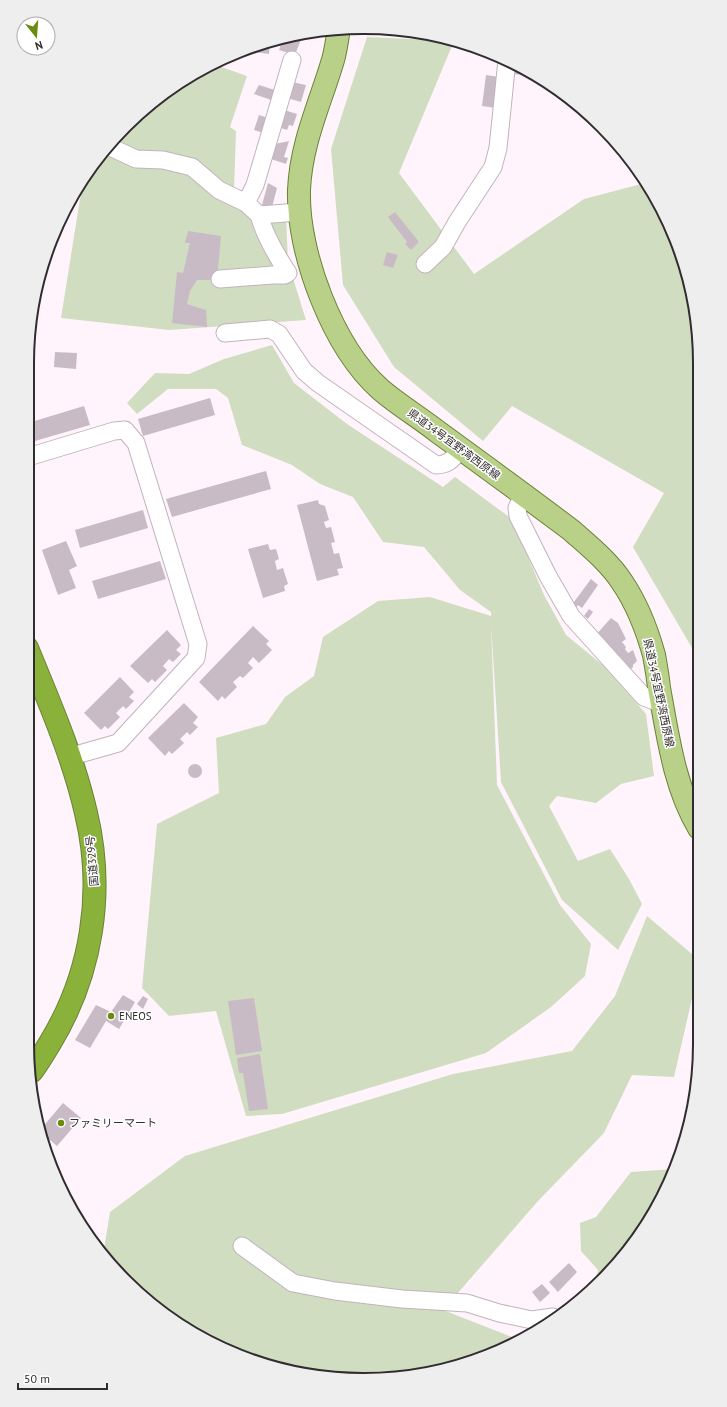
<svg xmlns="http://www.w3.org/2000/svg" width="727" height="1407" font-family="'PT Sans','Noto Sans JP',sans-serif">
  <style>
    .green { fill: #d1ddc0 }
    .building { fill: #c9bbc5 }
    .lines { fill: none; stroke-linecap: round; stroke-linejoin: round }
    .minor-casing { stroke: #c1b3bd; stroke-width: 19 }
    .major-casing { stroke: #6b8236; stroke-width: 24 }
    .highway-casing { stroke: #6b8236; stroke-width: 24 }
    .minor { stroke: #fff; stroke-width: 17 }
    .major { stroke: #b9d089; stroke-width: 22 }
    .highway { stroke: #8ab13a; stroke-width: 22 }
    .poi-dot { fill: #688b10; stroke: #fff; stroke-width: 1.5 }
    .labels { text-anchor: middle; stroke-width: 3; stroke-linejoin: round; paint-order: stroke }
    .street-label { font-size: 11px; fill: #312c2f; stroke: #fff }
    .poi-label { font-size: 11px; fill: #312c2f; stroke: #fff; text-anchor: start }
    .rim { fill: none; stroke: #312c2f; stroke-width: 2 }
  </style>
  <rect width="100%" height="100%" fill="#fff4fc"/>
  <g class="green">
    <path d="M367 37 454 41 399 173 474 274 584 199 645 183 674 235 697 319 698 693 692 648 633 547 664 493 512 406 483 441 394 367 343 285 331 149Z"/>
    <path d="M213 64 247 76 230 127 236 131 234 190 259 209 286 216 288 262 306 320 169 330 61 318 83 180 97 158 142 110 195 72Z"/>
    <path d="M272 345 294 383 347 424 443 487 455 477 512 519 544 595 566 635 604 666 646 714 654 776 621 784 596 803 557 796 549 806 578 861 610 849 629 879 642 904 618 950 562 900 501 782 491 624 497 785 560 905 591 944 585 976 551 1007 486 1053 282 1114 246 1116 216 1011 169 1016 142 988 157 824 219 793 216 738 266 724 285 697 314 676 323 637 378 601 430 597 491 616V612L460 590 424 547 383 542 353 497 320 484 292 465 242 445 228 398 216 389H168L137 414 127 403 155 373 189 374 224 359Z"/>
    <path d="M647 916 699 960V968L674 1077 632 1075 604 1133 538 1201 443 1310 517 1339 492 1354 386 1379 277 1369 177 1323 103 1255 110 1212 185 1156 453 1074 572 1051 615 996Z"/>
    <path d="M674 1169 665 1193 630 1249 595 1286 598 1270 581 1251 580 1223 596 1217 631 1172Z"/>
  </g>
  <g class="building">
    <path d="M303 34 295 55 279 50 283 38Z"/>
    <path d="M270 41 269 54 255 52 256 45Z"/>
    <path d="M513 64 525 70 524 75 512 74Z"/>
    <path d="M486 75 500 77 496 108 482 106Z"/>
    <path d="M292 82 306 85 301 102 287 98Z"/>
    <path d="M259 85 278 91 274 101 254 94Z"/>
    <path d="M284 110 297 114 293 126 289 125 287 130 278 127Z"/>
    <path d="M259 115 271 119 267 134 254 130Z"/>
    <path d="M289 141 284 157 288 158 286 164 271 159 275 144Z"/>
    <path d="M268 183 277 188 272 207 262 205Z"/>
    <path d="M395 212 419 242 411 250 405 244 407 242 388 217Z"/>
    <path d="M188 231 221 236 217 280H197L190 291 187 304 206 310 207 327 172 323 177 272 183 273 190 243H185Z"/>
    <path d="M387 252 398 255 393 268 383 265Z"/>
    <path d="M55 352 77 353 76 369 54 367Z"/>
    <path d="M28 389H32L33 405H28Z"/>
    <path d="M210 398 215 415 143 436 138 419Z"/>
    <path d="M84 406 90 425 28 443V423Z"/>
    <path d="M266 471 271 489 172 517 166 499Z"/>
    <path d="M318 500 319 504 325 506 329 520 324 522 326 528 331 527 335 542 331 543 334 554 339 553 343 568 337 569 339 575 317 581 297 505Z"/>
    <path d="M143 510 148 528 80 548 75 530Z"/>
    <path d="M66 541 77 566 69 570 76 588 58 595 42 550Z"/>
    <path d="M268 544 270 550 276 549 279 559 275 561 277 570 283 568 288 584 284 586 285 591 263 598 248 549Z"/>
    <path d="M160 561 166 579 98 599 92 581Z"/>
    <path d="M591 579 598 585 582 608 578 605 575 609 571 606Z"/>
    <path d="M589 609 593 612 588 619 584 616Z"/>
    <path d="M611 618 618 623 626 639 622 642 626 647 625 649 628 653 633 650 637 661 633 665V667L627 673 594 637Z"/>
    <path d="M253 626 269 641 266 644 272 650 259 663 253 657 248 663 253 668 243 678 240 676 233 682 237 687 225 699 222 696 218 701 199 682Z"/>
    <path d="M167 630 181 645 176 650 181 654 173 662 169 659 163 666 167 670 155 682 152 679 148 683 130 666Z"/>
    <path d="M120 677 134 692 129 697 134 701 126 709 123 706 116 713 120 717 108 729 105 726 101 730 84 713Z"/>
    <path d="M184 703 198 717 193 723 198 727 190 735 187 732 180 739 184 743 172 754 169 751 165 756 148 738Z"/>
    <circle cx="195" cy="771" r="7"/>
    <path d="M123 995 135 1002 119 1029 106 1021 90 1048 75 1040 96 1005 111 1012Z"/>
    <path d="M143 996 148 999 143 1009 137 1004Z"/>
    <path d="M254 998 262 1051 236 1055 228 1001Z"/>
    <path d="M260 1054 268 1109 249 1111 243 1073H239L237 1058Z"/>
    <path d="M63 1103 81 1118 57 1146 42 1133 41 1129Z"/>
    <path d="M569 1263 577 1272 558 1292 549 1282Z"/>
    <path d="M542 1284 550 1293 540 1302 532 1292Z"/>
  </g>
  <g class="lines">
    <defs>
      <g id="minor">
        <path d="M108 146 136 159 163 160 192 167 219 190 246 203 259 215 299 212"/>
        <path d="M246 203 255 185 292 60"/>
        <path d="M425 264 443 247 457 222 493 167 498 148 507 60"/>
        <path d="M220 279 273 275H285L288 273C276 255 265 236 259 215"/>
        <path d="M225 333 270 329 279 334 304 371 318 383 436 465C449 465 453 458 461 449"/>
        <path d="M28 457 114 431 125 430 136 443 198 644 196 658 118 743 69 757"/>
        <path d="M523 494 517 508 518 516 548 576 571 616 644 697 662 704"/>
        <path d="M242 1246 293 1283 335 1291 402 1299 467 1303 499 1313 532 1320 553 1317"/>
      </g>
      <path id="major" d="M339 29C337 39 336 50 333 60 320 104 301 143 299 190 297 253 333 347 380 389 397 404 419 417 438 432 482 464 527 497 571 530 589 546 609 562 622 582 637 604 647 630 654 655 656 666 658 677 659 688 668 736 674 786 699 828"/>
      <path id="highway" d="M27 648C49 702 73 756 86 813 105 892 92 974 50 1043 44 1053 38 1063 32 1071"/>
    </defs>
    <use href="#minor" class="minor-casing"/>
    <use href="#major" class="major-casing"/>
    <use href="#highway" class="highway-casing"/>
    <use href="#minor" class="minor"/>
    <use href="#major" class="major"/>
    <use href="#highway" class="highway"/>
  </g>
  <g class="poi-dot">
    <circle cx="111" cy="1016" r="4"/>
    <circle cx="61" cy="1123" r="4"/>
  </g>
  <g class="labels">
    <g class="street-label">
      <text transform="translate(454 444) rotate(36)" y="4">県道34号宜野湾西原線</text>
      <text transform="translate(659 693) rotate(78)" y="4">県道34号宜野湾西原線</text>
      <text transform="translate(92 861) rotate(-95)" y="4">国道329号</text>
    </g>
    <g class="poi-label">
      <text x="119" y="1020">ENEOS</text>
      <text x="69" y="1127">ファミリーマート</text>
    </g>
  </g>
  <path d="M0 0H727V1407H0ZM363 34H364A329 329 0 0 1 693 363V1044A329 329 0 0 1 364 1373H363A329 329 0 0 1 34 1044V363A329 329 0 0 1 363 34Z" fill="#efeeee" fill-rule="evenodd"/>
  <path class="rim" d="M363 34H364A329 329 0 0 1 693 363V1044A329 329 0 0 1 364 1373H363A329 329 0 0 1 34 1044V363A329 329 0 0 1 363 34Z"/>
  <g transform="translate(36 36) rotate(163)"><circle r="19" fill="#ffffff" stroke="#adabac"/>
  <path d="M0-3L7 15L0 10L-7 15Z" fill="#688b10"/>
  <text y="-6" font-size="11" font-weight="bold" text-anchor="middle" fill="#312c2f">N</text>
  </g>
  <path d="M18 1383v6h89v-6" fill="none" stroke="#312c2f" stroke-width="2"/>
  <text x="24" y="1383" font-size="12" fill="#312c2f" stroke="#ffffff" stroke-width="3" paint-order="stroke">50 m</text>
</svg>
